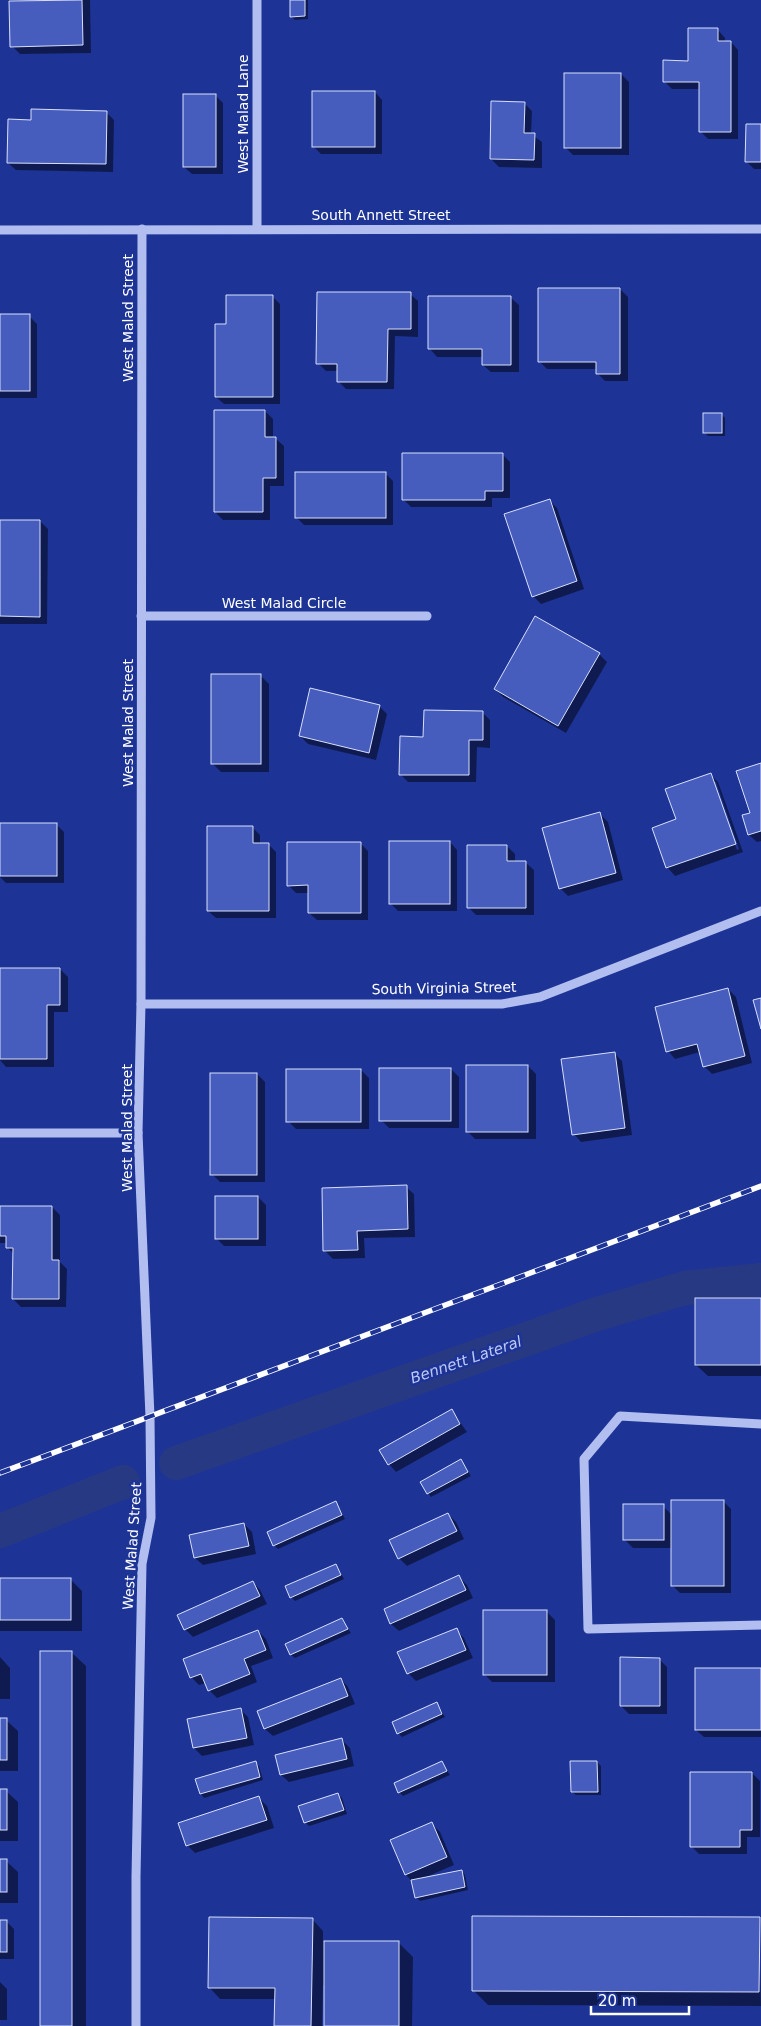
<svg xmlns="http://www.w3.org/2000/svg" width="761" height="2026" font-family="'DejaVu Sans',sans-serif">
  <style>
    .shadow { fill: #0007; fill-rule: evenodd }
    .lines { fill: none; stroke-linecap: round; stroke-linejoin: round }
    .canal { stroke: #283984; stroke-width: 34 }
    .building { fill: #465dbd; stroke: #d8dffb }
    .minor { stroke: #b2beef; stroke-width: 9 }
    .rail-casing { stroke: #fff; stroke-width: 5.5 }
    .rail { stroke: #1d3496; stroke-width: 4; stroke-dasharray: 11; stroke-linecap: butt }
    .labels { text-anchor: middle; stroke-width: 5; stroke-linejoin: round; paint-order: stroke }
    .street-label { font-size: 14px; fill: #fff; stroke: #1d3496 }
    .water-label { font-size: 15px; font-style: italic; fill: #bec9f6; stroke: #1d3496 }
  </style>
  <rect width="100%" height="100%" fill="#1d3496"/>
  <g class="shadow">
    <path d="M31 0H90L91 53 20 54 12 46Z"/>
    <path d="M291 0H308V19L295 20 291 16Z"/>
    <path d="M718 30 725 38V42H731L738 50V139H708L700 131V89H672L664 81 689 62Z"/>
    <path d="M621 74 629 82V155H573L565 147Z"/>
    <path d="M375 92 382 100V154H321L313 146Z"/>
    <path d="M215 95 223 103V174H192L184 167Z"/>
    <path d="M524 103 532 111 531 134 542 142V168L499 167 491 159Z"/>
    <path d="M106 112 114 120 113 172 16 170 8 163 32 121Z"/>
    <path d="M761 125V169H754L746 161Z"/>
    <path d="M620 289 628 297V381H605L597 373V369H547L539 361Z"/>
    <path d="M410 294 418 301V337L395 336 394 389H346L338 381V371H326L318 363Z"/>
    <path d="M272 296 280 304V404H224L216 397 227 325Z"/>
    <path d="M511 298 519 305V372H491L483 365V357H437L430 349Z"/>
    <path d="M0 316H29L37 324V398H0Z"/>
    <path d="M265 411 273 419V439H276L284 446V486H270V520H223L215 512Z"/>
    <path d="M721 414 725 418V436H708L704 432Z"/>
    <path d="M502 454 510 462V498H492V507H411L403 499Z"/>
    <path d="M385 473 393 481V525H304L296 517Z"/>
    <path d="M549 500 557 508 584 589 541 604 533 596Z"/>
    <path d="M0 521H40L48 529 47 624H0Z"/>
    <path d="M599 654 607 662 566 733 503 697 495 689Z"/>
    <path d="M261 676 269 684V772H221L213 764Z"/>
    <path d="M379 706 387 714 376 760 308 744 300 736Z"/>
    <path d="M482 712 490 720V748L477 747 476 782H408L400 774 425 738Z"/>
    <path d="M761 765V841L757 842 749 835Z"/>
    <path d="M711 775 718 782 743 852 675 876 668 868 654 828 677 820ZM713 782H716L739 849 737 850Z"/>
    <path d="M600 814 608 822 623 880 568 896 560 888Z"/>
    <path d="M0 824H56L64 832V883H6L0 877Z"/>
    <path d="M252 827 260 835V844H268L276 852V918H216L208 911Z"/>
    <path d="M450 842 457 850V911H398L390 903Z"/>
    <path d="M360 843 368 851V920H317L309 913V893H296L288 885Z"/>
    <path d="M507 846 515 854V863H526L534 870V915H476L468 907Z"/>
    <path d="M0 969H60L68 977V1012H54V1067H6L0 1060Z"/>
    <path d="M728 989 736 997 752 1063 712 1074 704 1066 700 1052 675 1059 668 1051Z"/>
    <path d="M614 1053 622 1061 632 1135 581 1142 574 1134Z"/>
    <path d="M528 1066 536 1074V1139H475L467 1131Z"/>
    <path d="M451 1069 459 1077V1128H389L381 1120Z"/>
    <path d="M361 1070 369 1078V1129H296L288 1121Z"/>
    <path d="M257 1074 265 1082V1182H220L212 1174Z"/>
    <path d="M406 1187 414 1194 415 1237 364 1238 365 1258 333 1259 325 1251Z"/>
    <path d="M258 1197 266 1205V1246H224L216 1238Z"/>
    <path d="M0 1207H52L60 1215V1262L67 1269 66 1307H21L13 1299 14 1254 7 1247V1243H0Z"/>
    <path d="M761 1299V1376H708L696 1365Z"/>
    <path d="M452 1411 467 1432 396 1472 389 1464Z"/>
    <path d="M461 1461 471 1476 431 1497 428 1493Z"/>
    <path d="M723 1501 731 1509V1593H680L672 1585V1548H633L625 1540 663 1506 672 1515Z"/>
    <path d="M336 1503 345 1519 278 1549 274 1545Z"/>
    <path d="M448 1514 456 1522 464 1539 407 1566 399 1558Z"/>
    <path d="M244 1524 252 1532 256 1554 203 1565 195 1558Z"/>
    <path d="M336 1565 344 1579 295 1601 291 1597 287 1587Z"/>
    <path d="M459 1577 467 1585 473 1598 399 1631 391 1624 385 1610Z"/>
    <path d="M0 1580H71L82 1591V1631H0Z"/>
    <path d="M253 1582 260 1590 267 1604 193 1637 185 1629Z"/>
    <path d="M547 1612 555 1620V1682H492L484 1674Z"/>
    <path d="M342 1620 351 1633 295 1658 291 1655 286 1645Z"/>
    <path d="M456 1630 464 1638 473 1658 416 1681 408 1673Z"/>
    <path d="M258 1631 266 1639 273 1658 251 1666 257 1682 217 1698 209 1690 206 1683 199 1685 191 1677Z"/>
    <path d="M71 1652 86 1666V2026H42Z"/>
    <path d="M0 1657 10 1668V1699H0Z"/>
    <path d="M659 1659 667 1667V1714H629L621 1706Z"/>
    <path d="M761 1670V1737H704L696 1730Z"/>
    <path d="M341 1679 348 1687 355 1704 273 1736 265 1729 259 1711Z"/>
    <path d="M437 1704 445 1717 402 1737 398 1733Z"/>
    <path d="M240 1709 248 1717 254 1745 202 1756 194 1748Z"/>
    <path d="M0 1720H6L18 1731V1771H0Z"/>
    <path d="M342 1740 350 1748 354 1766 289 1782 281 1775Z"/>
    <path d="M255 1762 259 1766 263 1780 204 1798 201 1794 197 1780Z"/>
    <path d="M442 1762 450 1775 403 1796 399 1792Z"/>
    <path d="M597 1762 601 1766V1795H576L572 1792Z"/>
    <path d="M752 1773 760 1781V1837H747V1854H699L691 1846Z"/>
    <path d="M0 1791H6L18 1802V1841H0Z"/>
    <path d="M338 1794 342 1798 347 1814 309 1826 306 1823 300 1807Z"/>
    <path d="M259 1798 267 1806 274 1828 195 1853 187 1845Z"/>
    <path d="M432 1824 440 1832 454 1865 426 1877 462 1871 465 1875 468 1890 420 1901 416 1897 413 1882 406 1875 392 1841Z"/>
    <path d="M0 1861H6L18 1872V1903H0Z"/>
    <path d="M759 1918 761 2006 488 2005 474 1991Z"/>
    <path d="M312 1919 323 1931V1942H398L413 1957 412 2026H325V1985H323L322 2026H275L276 1999H220L209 1987Z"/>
    <path d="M0 1921H6L14 1929V1959H0Z"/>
    <path d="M0 1982 7 1989V2020H0Z"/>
  </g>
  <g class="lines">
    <g class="canal">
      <path d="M176 1463 597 1314 685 1288 761 1280"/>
      <path d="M0 1531 123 1482"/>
    </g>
  </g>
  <g class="building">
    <path d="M82 0 83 45 10 47 9 1Z"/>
    <path d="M290 0H305V16L290 17Z"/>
    <path d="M688 28H718V41H731V132H699V82H663V60L688 61Z"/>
    <rect x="564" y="73" width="57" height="75"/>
    <rect x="312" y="91" width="63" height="56"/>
    <rect x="183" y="94" width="33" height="73"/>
    <path d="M491 101 525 102 524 133H535L534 160 490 159Z"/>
    <path d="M31 109 107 111 106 164 7 163 8 119 31 120Z"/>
    <path d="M746 124H761V162H745Z"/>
    <path d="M538 288H620V374H596V362H538Z"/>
    <path d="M317 292H411V329H388L387 382H337V364H316Z"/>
    <path d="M226 295H273V397H215V324H226Z"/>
    <path d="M428 296H511V365H482V349H428Z"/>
    <rect x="0" y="314" width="30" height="77"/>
    <path d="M214 410H265V437H276V478H263V512H214Z"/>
    <rect x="703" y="413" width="19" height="20"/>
    <path d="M402 453H503V491H485V500H402Z"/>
    <rect x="295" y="472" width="91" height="46"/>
    <path d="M550 499 577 581 532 597 504 514Z"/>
    <path d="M0 520H40V617L0 616Z"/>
    <path d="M535 616 600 653 558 726 494 689Z"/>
    <rect x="211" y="674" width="50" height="90"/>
    <path d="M310 688 380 705 369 753 299 736Z"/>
    <path d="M424 710 483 711V740H469V775H399L400 736 423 737Z"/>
    <path d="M761 763V831L748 835 742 815 750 813 736 771Z"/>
    <path d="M711 773 736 844 666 868 652 828 676 819 665 789Z"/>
    <path d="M600 812 616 873 559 889 542 828Z"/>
    <rect x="0" y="823" width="57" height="53"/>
    <path d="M207 826H253V843H269V911H207Z"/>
    <rect x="389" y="841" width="61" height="63"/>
    <path d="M287 842H361V913H308V885L287 886Z"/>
    <path d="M467 845H507V861H526V908H467Z"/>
    <path d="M0 968H60V1005H47V1059H0Z"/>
    <path d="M728 988 745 1056 703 1067 697 1044 666 1052 655 1007Z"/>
    <path d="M761 998V1029L753 1000Z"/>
    <path d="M615 1052 625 1128 572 1135 561 1059Z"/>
    <rect x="466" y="1065" width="62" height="67"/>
    <rect x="379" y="1068" width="72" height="53"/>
    <rect x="286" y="1069" width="75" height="53"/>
    <rect x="210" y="1073" width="47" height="102"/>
    <path d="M407 1185 408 1229 357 1231 358 1250 323 1251 322 1188Z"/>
    <rect x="215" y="1196" width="43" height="43"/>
    <path d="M0 1206H52V1260H59V1299H12L13 1248H6V1236H0Z"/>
    <rect x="695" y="1298" width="66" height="67"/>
    <path d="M452 1409 460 1424 388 1465 379 1450Z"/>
    <path d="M461 1459 468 1472 427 1494 420 1482Z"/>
    <rect x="671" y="1500" width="53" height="86"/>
    <path d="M336 1501 342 1515 273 1546 267 1532Z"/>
    <rect x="623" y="1504" width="41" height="36"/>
    <path d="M448 1513 457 1531 398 1559 389 1540Z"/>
    <path d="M244 1523 249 1546 194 1558 189 1535Z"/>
    <path d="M336 1564 341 1575 290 1598 285 1586Z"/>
    <path d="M459 1575 466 1590 390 1624 384 1609Z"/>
    <rect x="0" y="1578" width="71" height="42"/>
    <path d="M253 1581 260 1596 184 1630 177 1615Z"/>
    <rect x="483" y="1610" width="64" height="65"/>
    <path d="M342 1618 348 1629 290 1655 285 1644Z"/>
    <path d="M457 1628 466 1650 407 1674 397 1652Z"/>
    <path d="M258 1630 266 1650 244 1659 250 1674 208 1691 201 1674 190 1678 183 1659Z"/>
    <rect x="40" y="1651" width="32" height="375"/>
    <path d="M620 1657 660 1658V1706H620Z"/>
    <rect x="695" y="1668" width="66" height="62"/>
    <path d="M341 1678 348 1696 264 1729 257 1711Z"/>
    <path d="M437 1702 442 1714 397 1734 392 1722Z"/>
    <path d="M241 1708 247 1738 193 1748 187 1719Z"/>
    <rect x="0" y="1718" width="7" height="42"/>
    <path d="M342 1738 347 1759 280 1775 275 1755Z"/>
    <path d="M256 1761 260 1777 200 1794 195 1779Z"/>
    <path d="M442 1761 447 1771 398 1793 394 1783Z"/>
    <path d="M570 1761H597L598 1792H571Z"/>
    <path d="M690 1772H752V1830H740V1847H690Z"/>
    <rect x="0" y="1789" width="7" height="41"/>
    <path d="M338 1793 344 1810 304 1823 298 1806Z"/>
    <path d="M259 1796 267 1820 186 1846 178 1823Z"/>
    <path d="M432 1822 447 1857 405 1875 390 1840Z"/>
    <rect x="0" y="1859" width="7" height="33"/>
    <path d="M462 1870 465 1887 415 1898 411 1880Z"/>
    <path d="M472 1916 760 1917 759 1992 472 1991Z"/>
    <path d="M209 1917 313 1918 311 2026H274L275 1988H208Z"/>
    <rect x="0" y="1920" width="7" height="32"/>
    <rect x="324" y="1941" width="75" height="85"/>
  </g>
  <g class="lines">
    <g class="minor">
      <path d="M257 228V0"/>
      <path d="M0 230 761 229"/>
      <path d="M141 616H427"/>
      <path d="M141 1004H502L540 997 761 911"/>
      <path d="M0 1133H138"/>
      <path d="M761 1424 620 1416 584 1459 588 1629 761 1625"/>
      <path d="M136 2026V1877L142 1564 151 1518 150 1417 138 1133 141 1004 142 229"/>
    </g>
    <defs>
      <path id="rail" d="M0 1473 761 1186"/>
    </defs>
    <use href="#rail" class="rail-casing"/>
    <use href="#rail" class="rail"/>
  </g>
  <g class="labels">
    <g class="street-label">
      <text transform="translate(243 114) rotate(-90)" y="5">West Malad Lane</text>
      <text x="381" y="220">South Annett Street</text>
      <text transform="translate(128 318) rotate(-90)" y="5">West Malad Street</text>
      <text x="284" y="608">West Malad Circle</text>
      <text transform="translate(128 723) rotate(-90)" y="5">West Malad Street</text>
      <text transform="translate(444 988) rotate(-1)" y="5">South Virginia Street</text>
      <text transform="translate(127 1128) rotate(-90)" y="5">West Malad Street</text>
      <text transform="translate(132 1546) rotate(-86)" y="5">West Malad Street</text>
    </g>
    <g class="water-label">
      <text transform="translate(466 1360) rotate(-19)" y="5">Bennett Lateral</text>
    </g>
  </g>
  <path d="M591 2006v8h98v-8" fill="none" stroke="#ffffff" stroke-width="2.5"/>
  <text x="598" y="2006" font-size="15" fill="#ffffff" stroke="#1d3496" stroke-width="4" paint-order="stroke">20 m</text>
</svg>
